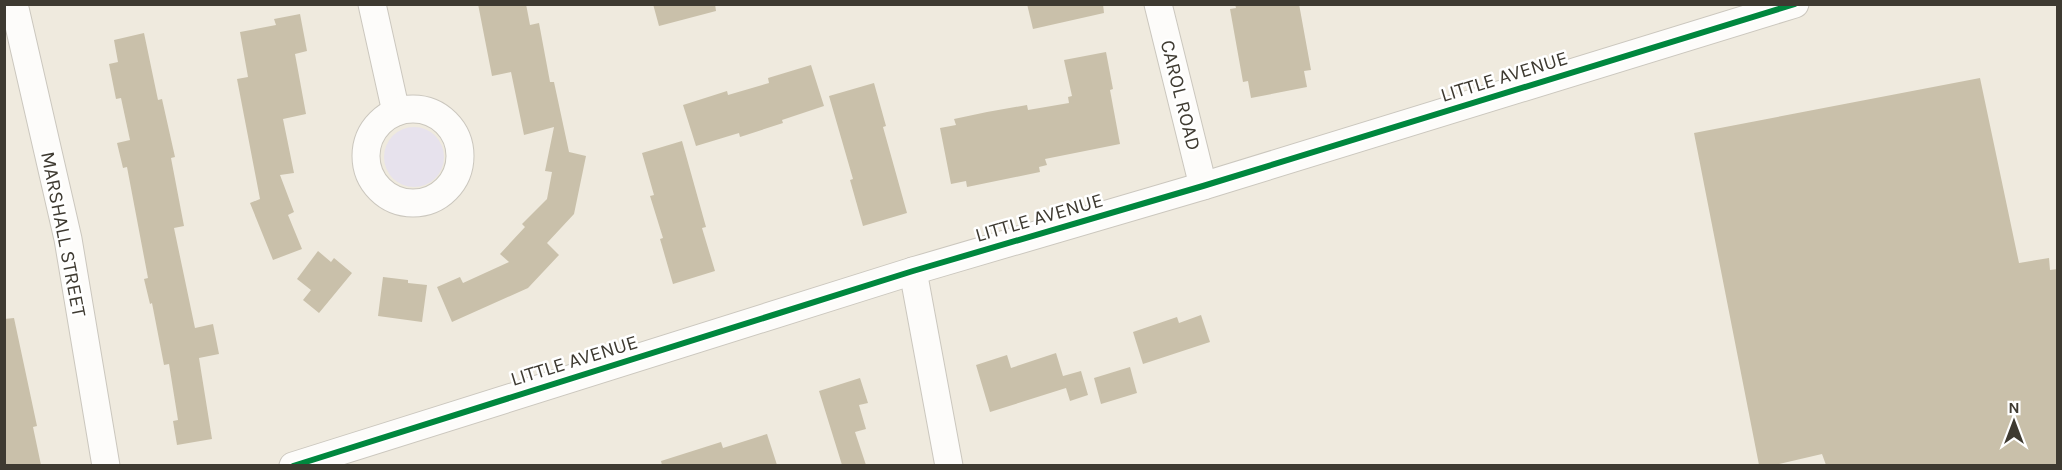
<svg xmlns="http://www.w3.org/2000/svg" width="2062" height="470" font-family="Karla,sans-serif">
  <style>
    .green { fill: #e7e2ed }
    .building { fill: #c9c0aa }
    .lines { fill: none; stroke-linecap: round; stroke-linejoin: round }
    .minor-casing { stroke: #cbc7be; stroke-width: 29 }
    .minor { stroke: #fdfcfa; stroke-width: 27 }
    .cycleway-casing { stroke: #fff; stroke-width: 10 }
    .cycleway { stroke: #00873e; stroke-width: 6 }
    .labels { text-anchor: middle; stroke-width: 5; stroke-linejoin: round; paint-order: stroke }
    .street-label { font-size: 20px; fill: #3e3a31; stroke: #fff }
  </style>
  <rect width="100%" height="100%" fill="#efeade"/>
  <circle class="green" cx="414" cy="157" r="30"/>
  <g class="building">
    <path d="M478 4H526L530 25 539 23 550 82H554L569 152 586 156 574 214 547 243 559 255 528 288 452 322 437 287 460 277 463 283 509 262 500 254 525 227 522 224 547 199 552 172 545 171 554 127 524 135 511 72 492 76Z"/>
    <path d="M653 4H715L716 11 659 26Z"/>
    <path d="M1027 4H1103L1104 13 1033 29Z"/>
    <path d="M1235 4H1299L1311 70 1304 71 1307 87 1251 98 1248 81 1243 82 1230 9 1236 8Z"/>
    <path d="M300 14 307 51 295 54 306 114 283 119 294 173 280 175 294 212 288 215 302 249 273 260 250 203 260 199 237 79 248 77 240 32 276 25 274 19Z"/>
    <path d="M144 33 158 100 162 99 175 157 171 158 184 226 174 228 195 328 213 324 219 354 199 358 212 439 177 445 173 421 178 420 169 364 164 365 152 303 150 304 144 279 148 278 127 167 123 168 117 143 130 140 121 98 116 99 109 64 118 62 114 40Z"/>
    <path d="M1106 52 1113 89 1110 90 1120 144 1045 159 1047 165 1039 167 1040 172 967 187 966 181 951 184 940 128 956 125 954 119 987 112 1027 105 1028 110 1069 103 1068 97 1072 96 1064 60Z"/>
    <path d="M811 65 824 106 782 120 783 123 740 137 739 133 696 146 683 105 727 91 728 95 769 83 768 78Z"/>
    <path d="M1980 78 2019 263 2049 258 2050 270 2058 269V465H1826L1822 454 1775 465H1759L1694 133Z"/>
    <path d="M874 83 886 126 883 127 907 213 863 226 850 180 853 179 829 96Z"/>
    <path d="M682 141 706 227 702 228 715 271 673 284 660 239 663 238 650 196 654 195 642 153Z"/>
    <path d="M318 251 331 262 334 258 352 273 319 313 303 300 311 290 297 279Z"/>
    <path d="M383 277 408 280V283L427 285 422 322 378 316Z"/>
    <path d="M1201 315 1210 342 1143 364 1133 332 1177 317 1179 323Z"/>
    <path d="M14 318 37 426 33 427 41 465H4V319Z"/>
    <path d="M1056 353 1063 376 1081 371 1088 395 1070 401 1066 388 990 412 976 365 1007 355 1011 368Z"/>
    <path d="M1130 367 1137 393 1101 404 1094 378Z"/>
    <path d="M860 378 868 403 859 405 866 429 855 432 866 465H842L819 391Z"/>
    <path d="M767 434 777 465H662L661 461 721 442 723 448Z"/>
  </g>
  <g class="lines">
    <defs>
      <g id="minor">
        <path d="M14 4 68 239 106 466"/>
        <path d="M372 4 396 112"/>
        <path d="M1158 4 1203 186"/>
        <circle cx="413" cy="156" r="47"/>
        <path d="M913 271 949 466"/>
        <path d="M293 466 913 271 1203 186 1795 4"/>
      </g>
    </defs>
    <use href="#minor" class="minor-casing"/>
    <use href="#minor" class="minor"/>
    <defs>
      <path id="cycleway" d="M293 466 913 271 1203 186 1795 4"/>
    </defs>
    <use href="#cycleway" class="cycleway-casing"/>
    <use href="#cycleway" class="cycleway"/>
  </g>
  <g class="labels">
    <g class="street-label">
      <text transform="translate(1504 76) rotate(-17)" y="7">LITTLE AVENUE</text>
      <text transform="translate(1181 95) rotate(76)" y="7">CAROL ROAD</text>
      <text transform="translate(1039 217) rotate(-16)" y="7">LITTLE AVENUE</text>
      <text transform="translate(64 234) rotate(79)" y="7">MARSHALL STREET</text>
      <text transform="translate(574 360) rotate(-17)" y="7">LITTLE AVENUE</text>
    </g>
  </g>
  <rect width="2062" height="470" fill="none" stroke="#3e3a31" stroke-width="12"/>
  <g transform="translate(2014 422)" stroke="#ffffff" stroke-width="4.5" paint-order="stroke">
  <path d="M0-4.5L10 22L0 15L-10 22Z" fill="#3e3a31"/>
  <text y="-9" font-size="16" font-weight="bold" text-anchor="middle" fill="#3e3a31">N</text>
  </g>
</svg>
